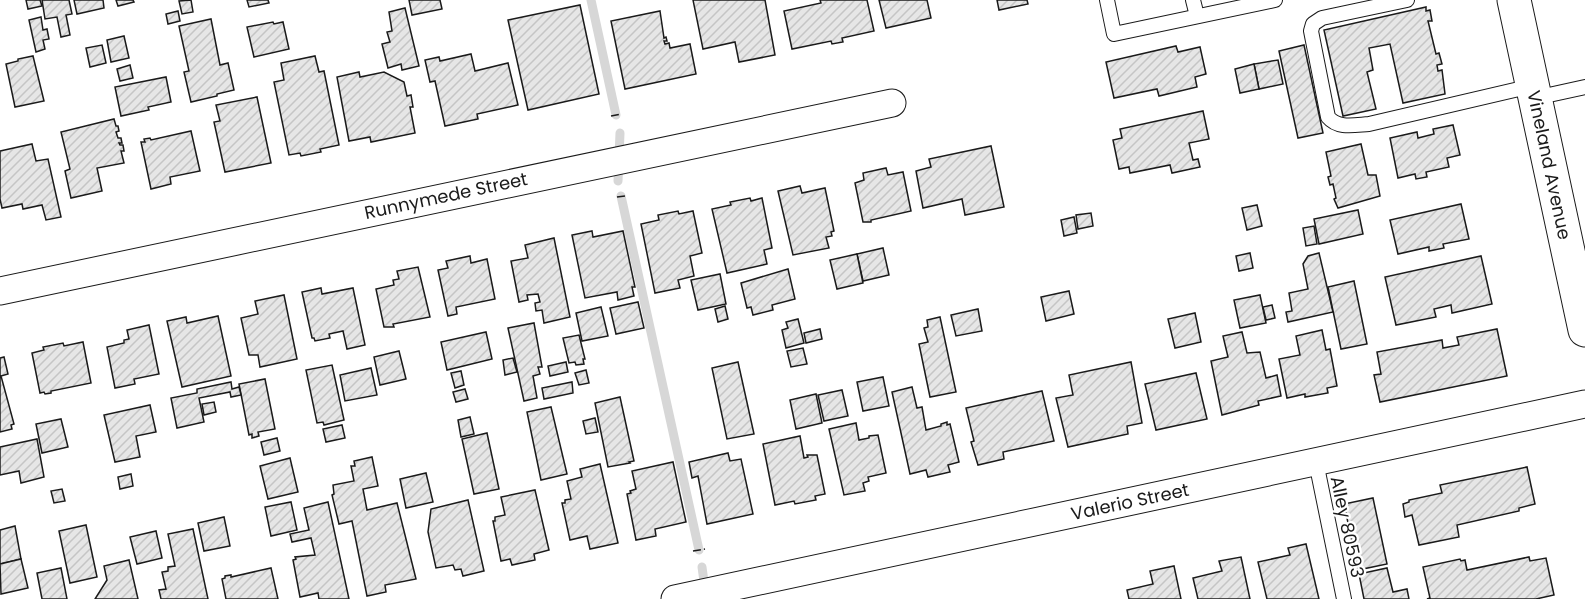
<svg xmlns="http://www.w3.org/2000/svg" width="1585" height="599" font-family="Poppins,sans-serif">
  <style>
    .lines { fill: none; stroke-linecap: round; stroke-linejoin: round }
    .stream { stroke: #d7d7d7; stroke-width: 9 }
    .building { fill: url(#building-hatch); stroke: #1a1a1a; stroke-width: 1.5 }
    .service-casing { stroke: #1a1a1a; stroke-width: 16 }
    .minor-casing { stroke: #1a1a1a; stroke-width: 29 }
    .secondary-casing { stroke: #1a1a1a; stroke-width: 35 }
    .service { stroke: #fff; stroke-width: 14 }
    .minor { stroke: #fff; stroke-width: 27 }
    .secondary { stroke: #fff; stroke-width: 33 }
    .fence { stroke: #1a1a1a; stroke-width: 1.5; stroke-dasharray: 8 3; stroke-linecap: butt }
    .labels { text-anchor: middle; stroke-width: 4.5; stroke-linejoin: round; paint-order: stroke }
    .street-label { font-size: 18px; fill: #1a1a1a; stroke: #fff }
  </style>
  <defs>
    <pattern id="building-hatch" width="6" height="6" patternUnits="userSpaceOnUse" patternTransform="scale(1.5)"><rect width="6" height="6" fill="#e6e6e6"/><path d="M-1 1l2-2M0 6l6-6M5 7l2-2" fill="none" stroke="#c5c5c5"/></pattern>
  </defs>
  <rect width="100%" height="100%" fill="#fff"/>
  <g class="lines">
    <g class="stream">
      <path d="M591 0 616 115"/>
      <path d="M618 181 620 133"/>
      <path d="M621 196 699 550"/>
      <path d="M702 567 705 589"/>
    </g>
  </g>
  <g class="building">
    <path d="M26 0H40L42 6 28 9Z"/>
    <path d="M42 0H69L72 14 66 15 70 35 61 37 57 17 45 19Z"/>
    <path d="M74 0H103L104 8 77 14Z"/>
    <path d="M116 0H133L134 2 118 6Z"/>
    <path d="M191 0 193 12 182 14 179 1Z"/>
    <path d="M247 0H268L269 3 249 7Z"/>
    <path d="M409 0H440L442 9 412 15Z"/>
    <path d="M693 0H765L775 55 739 62 735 42 703 49Z"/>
    <path d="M820 0H867L874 31 842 38 843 42 832 44 831 41 792 49 784 11 821 3Z"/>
    <path d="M879 0H927L931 18 886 28Z"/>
    <path d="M997 0H1027L1028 4 999 10Z"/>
    <path d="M580 5 599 94 528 110 508 20Z"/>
    <path d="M1426 7V11L1430 10 1432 21H1428L1436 54 1439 53 1442 64 1437 65 1438 71 1442 70 1445 94 1403 103 1390 44 1369 48 1373 70 1367 72 1376 109 1343 116 1324 30Z"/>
    <path d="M405 8 419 66 402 70 401 64 388 68 382 44 390 42 387 32 392 31 389 12Z"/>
    <path d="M178 11 180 21 168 24 166 14Z"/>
    <path d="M660 11 664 38 666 37 667 41H664L665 44 669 43 670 48 690 44 696 74 625 89 611 21Z"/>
    <path d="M41 17 43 30 47 29 49 39 43 40 45 49 36 52 29 20Z"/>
    <path d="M211 19 220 65 228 63 234 90 217 94V96L191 102 184 72 189 71 179 26Z"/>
    <path d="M273 22 274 24 283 22 289 49 254 57 247 27Z"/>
    <path d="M124 36 129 58 111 62 107 40Z"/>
    <path d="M102 45 106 63 90 67 86 48Z"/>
    <path d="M1304 45 1323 133 1298 138 1279 51Z"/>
    <path d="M1176 46 1178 52 1200 47 1206 74 1195 77 1197 87 1159 96 1157 89 1114 98 1106 62Z"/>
    <path d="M471 54 475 71 508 63 518 105 477 114 478 119 445 126 435 81 430 82 425 60 439 57 440 61Z"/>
    <path d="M33 56 44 101 15 107 6 64 18 61V59Z"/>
    <path d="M315 56 319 72 324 71 339 145 320 149 321 152 301 156 300 153 289 155 274 82 284 80 281 63Z"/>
    <path d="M1278 60 1283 84 1259 89 1254 64Z"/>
    <path d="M1254 64 1259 89 1240 93 1235 69Z"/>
    <path d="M130 65 133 78 120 81 117 69Z"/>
    <path d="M359 72 360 77 384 72 404 82 407 96 411 95 413 107H410L415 133 371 142 370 137 349 141 337 77Z"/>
    <path d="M166 77 171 102 148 107 149 110 121 116 115 87Z"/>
    <path d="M257 97 271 163 225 172 214 122 220 121 216 105Z"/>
    <path d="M1203 111 1209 139 1189 143 1193 160 1198 159 1200 167 1172 173 1170 165 1130 173 1129 167 1119 169 1113 140 1122 138 1120 129Z"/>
    <path d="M114 119 116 126H118L119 131 116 132 118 138H121L122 143H119L120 145H123L124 151H121L124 163 97 168 102 191 71 198 65 171 70 169 61 132Z"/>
    <path d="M1453 125 1460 155 1447 158 1449 167 1426 172 1427 177 1416 179 1415 174 1398 178 1390 138 1417 132 1418 138 1434 134 1433 129Z"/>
    <path d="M191 131 200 171 170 177 171 184 151 189 141 142H145L144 139 150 138 151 140Z"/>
    <path d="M32 144 36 161 48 159 61 217 46 220 42 205 23 209 22 204 2 208 0 199V151Z"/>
    <path d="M1361 144 1368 175H1376L1380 196 1338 208 1334 199 1336 198 1333 184 1330 185 1328 177 1331 176 1326 152Z"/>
    <path d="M991 146 1004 207 965 215 962 199 923 208 916 171 931 167 929 159Z"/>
    <path d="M886 168 888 175 903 172 911 211 871 220V222H863L855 183 864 180 863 173Z"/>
    <path d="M800 186 802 193 825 188 834 231 831 232 832 236 826 237 829 248 793 255 778 191Z"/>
    <path d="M750 198 751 201 762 198 772 248 764 250 767 264 727 273 712 209 731 205 730 202Z"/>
    <path d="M1461 204 1469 239 1443 244 1444 248 1429 251V247L1398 254 1390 220Z"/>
    <path d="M1257 205 1262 226 1247 230 1242 208Z"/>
    <path d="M1358 210 1363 234 1319 244 1314 219Z"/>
    <path d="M678 211 679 214 693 211 702 253 690 256 694 276 678 280 680 288 655 293 641 224 659 220 658 215Z"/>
    <path d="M1091 213 1093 226 1078 229 1076 215Z"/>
    <path d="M1074 217 1077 233 1064 236 1061 220Z"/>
    <path d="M1314 226 1317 244 1306 246 1303 228Z"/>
    <path d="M592 231 593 237 623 231 635 287H632L634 296 618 300 617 292 585 298 572 235Z"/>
    <path d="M554 238 570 317 544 323 542 310 536 311 535 303 540 302 538 294 527 295 528 300 519 302 511 261 528 258 525 245Z"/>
    <path d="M883 248 889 275 863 281 857 254Z"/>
    <path d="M1250 253 1253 268 1239 271 1236 256Z"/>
    <path d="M1319 253 1333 312 1288 322 1286 312 1292 311 1289 293 1308 289 1303 264 1308 256Z"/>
    <path d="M857 254 863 283 837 289 830 260Z"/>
    <path d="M470 256 471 263 487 259 495 299 456 307 457 314 448 316 438 270 448 268 446 261Z"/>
    <path d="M1481 256 1492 304 1452 313 1451 305 1434 309 1436 317 1396 325 1385 277Z"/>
    <path d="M418 267 430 317 393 324 394 327H384L376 289 394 285 393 280 399 279 397 271Z"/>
    <path d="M788 269 795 299 772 305 773 310 753 315 751 307 747 308 741 283Z"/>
    <path d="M720 274 726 304 698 310 691 280Z"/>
    <path d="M1354 281 1367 344 1341 349 1328 287Z"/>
    <path d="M321 288 322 294 353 288 365 345 347 349 343 331 329 334 330 338 315 341 314 338H312L302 292Z"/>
    <path d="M1069 291 1074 314 1046 321 1041 297Z"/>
    <path d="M284 295 297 359 260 367 258 355H249L241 318 258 314 255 301Z"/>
    <path d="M1260 295 1266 323 1240 328 1234 300Z"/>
    <path d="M638 302 644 328 616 334 610 308Z"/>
    <path d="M1272 305 1275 318 1266 320 1263 307Z"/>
    <path d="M725 306 728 319 718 322 715 309Z"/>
    <path d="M601 307 608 336 582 341 576 313Z"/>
    <path d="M978 309 982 331 956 336 951 315Z"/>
    <path d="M1195 313 1201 342 1175 348 1168 319Z"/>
    <path d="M218 316 231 376 182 387 167 321 186 317 187 323Z"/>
    <path d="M940 317 956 392 930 397 919 344 928 342 924 328 928 327 927 320Z"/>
    <path d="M798 319 804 343 786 348 782 330 788 328 786 322Z"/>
    <path d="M534 323 542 367H538L540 374 533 376 537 398 524 401 508 328Z"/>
    <path d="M149 325 159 374 134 379 135 384 115 388 107 347 124 343V340L129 339 127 330Z"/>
    <path d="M820 329 822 339 806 343 804 333Z"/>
    <path d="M1497 329 1507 376 1380 402 1374 375 1381 374 1377 352 1442 340 1443 348 1459 345 1457 337Z"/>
    <path d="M1322 330 1326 350 1330 349 1337 386 1327 388 1328 393 1305 397V394L1287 398 1279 359 1300 355 1296 336Z"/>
    <path d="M486 332 492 359 447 370 441 342Z"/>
    <path d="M1242 332 1247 353 1260 352 1266 378 1277 375 1281 396 1258 401 1259 405 1222 415 1211 361 1228 357 1223 336Z"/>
    <path d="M579 335 585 359H583L584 364 576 365 575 362 569 363 563 338Z"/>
    <path d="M83 342 91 383 51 391V393L45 394 44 392 40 393 32 353 44 350 43 347 63 343 64 346Z"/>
    <path d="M803 348 807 364 791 367 787 351Z"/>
    <path d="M399 351 406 379 380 385 374 357Z"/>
    <path d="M4 357 8 374 1 376 14 424 11 425 12 429 0 432V358Z"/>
    <path d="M513 358 517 372 505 375 503 360Z"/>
    <path d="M566 362 568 372 550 376 548 366Z"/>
    <path d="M738 362 754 434 727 439 712 368Z"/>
    <path d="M1131 362 1142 423 1127 426 1128 434 1068 447 1056 398 1073 395 1069 375Z"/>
    <path d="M332 365 344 420 324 425 323 422 317 423 306 370Z"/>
    <path d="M371 368 377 395 345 401 340 375Z"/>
    <path d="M586 370 589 383 579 385 575 373Z"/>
    <path d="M461 371 464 385 455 388 451 373Z"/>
    <path d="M1196 373 1207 419 1156 430 1145 384Z"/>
    <path d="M883 377 889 406 863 411 857 382Z"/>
    <path d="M265 379 275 429 258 432 259 436 252 438V434L249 435 239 384Z"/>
    <path d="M231 382 232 389 239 387 241 395 231 397 230 392 199 398 204 422 177 428 171 398 197 393V389Z"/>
    <path d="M572 382 573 393 544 399 542 388Z"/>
    <path d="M912 387 917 408 922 407 926 430 941 426V424L947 422V425L950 424 959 462 948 465 950 472 928 477 926 470 910 474 892 392Z"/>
    <path d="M465 389 468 399 456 402 453 392Z"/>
    <path d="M842 390 848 416 824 421 818 395Z"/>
    <path d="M1042 391 1054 441 1003 452 1004 459 978 465 971 442 974 441 966 408Z"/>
    <path d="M816 394 822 423 796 429 790 400Z"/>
    <path d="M620 397 634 461 629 462 630 463 608 467 595 403Z"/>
    <path d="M214 402 216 412 204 415 202 404Z"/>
    <path d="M150 405 156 432 136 436 140 457 115 462 104 415Z"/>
    <path d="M551 407 567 474 541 480 527 412Z"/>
    <path d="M470 417 474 434 461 437 458 420Z"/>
    <path d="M595 418 598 432 586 434 583 421Z"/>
    <path d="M61 419 68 447 42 453 36 424Z"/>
    <path d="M856 423 859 440 869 438V436L878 435 886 473 868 477 869 481 863 483 865 491 844 495 829 429Z"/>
    <path d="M342 425 345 438 326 442 323 429Z"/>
    <path d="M487 433 499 489 474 494 462 439Z"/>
    <path d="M800 436 804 458 808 457 807 455H817L825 494 815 496 816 500 795 504 794 501 775 505 763 444Z"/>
    <path d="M277 438 280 451 264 455 261 442Z"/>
    <path d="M37 439 44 477 21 483 19 471 0 475V447Z"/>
    <path d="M728 453 730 461 741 459 753 514 707 524 698 476 692 478 689 462Z"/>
    <path d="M372 457 378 486 363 489 367 510 397 503 416 579 385 585 386 592 367 596 352 521 339 524 332 495 334 494 333 485 354 481 351 466H355L354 461Z"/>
    <path d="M290 458 298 492 268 499 260 466Z"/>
    <path d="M673 462 686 522 655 529 656 536 636 540 627 494 631 493 630 491 636 489 632 471Z"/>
    <path d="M600 464 618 543 590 549 587 536 570 540 562 503H565V500L571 499 567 481 582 477 580 469Z"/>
    <path d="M1527 467 1535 504 1519 508V511L1457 525 1459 537 1419 545 1412 515 1405 517 1403 504 1409 502V500L1442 493 1440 485Z"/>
    <path d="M426 473 433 502 406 508 400 479Z"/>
    <path d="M131 474 133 486 120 489 118 477Z"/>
    <path d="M62 489 65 501 54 503 51 491Z"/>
    <path d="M535 490 549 550 534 554 535 560 512 565 510 559 501 561 493 521H495V517L505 515 501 497Z"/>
    <path d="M1373 498 1387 564 1358 570 1344 504Z"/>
    <path d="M468 500 484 571 463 576 461 569 455 570 453 565 436 568 428 532 431 509Z"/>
    <path d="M291 502 297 530 271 536 265 507Z"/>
    <path d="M328 502 349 599H319L318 593 300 597 293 560 296 559 295 557 315 555 311 538 292 542 290 534 309 530 304 508Z"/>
    <path d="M224 517 230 546 204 551 198 523Z"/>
    <path d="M86 525 97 577 70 583 59 531Z"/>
    <path d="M15 526 21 559 0 564V530Z"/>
    <path d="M193 529 208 599H161L159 590 166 589 162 572 168 571V567L175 566 168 534Z"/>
    <path d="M156 531 162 558 137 564 130 537Z"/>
    <path d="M1306 544 1319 599H1267L1258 562 1290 555 1288 548Z"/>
    <path d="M1241 557 1250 599H1198L1193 578 1222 571 1219 561Z"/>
    <path d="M1529 557 1530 561 1546 558 1554 595 1536 599H1427L1430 598 1423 567 1460 559 1461 561 1465 560 1467 570Z"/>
    <path d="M21 559 28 588 1 594 0 564Z"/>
    <path d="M129 560 138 599H95L107 580 104 566Z"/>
    <path d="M1174 566 1181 599H1129L1127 590 1153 584 1150 571Z"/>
    <path d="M61 568 67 599H42L37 573Z"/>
    <path d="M271 568 278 599H226L222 579 225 578V576L231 575V577Z"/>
    <path d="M1387 568 1393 592 1407 589 1409 599H1364L1359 574Z"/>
  </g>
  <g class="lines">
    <defs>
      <g id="service">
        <path d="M1107 0 1114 34 1275 0"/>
        <path d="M1193 0 1197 16"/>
        <path d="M1407 0 1322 18 1313 24 1311 31 1328 117C1338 129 1354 125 1369 124L1532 86"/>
        <path d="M1535 98 1585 87"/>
        <path d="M1316 462 1344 599"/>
      </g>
      <g id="minor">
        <path d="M0 291 892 103"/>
        <path d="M675 599 1585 404"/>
      </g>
      <path id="secondary" d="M1514 0 1585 330"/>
    </defs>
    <use href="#service" class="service-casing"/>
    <use href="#minor" class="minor-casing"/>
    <use href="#secondary" class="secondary-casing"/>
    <use href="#service" class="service"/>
    <use href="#minor" class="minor"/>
    <use href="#secondary" class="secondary"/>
    <g class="fence">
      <path d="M611 116 621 114"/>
      <path d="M617 197 626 196"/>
      <path d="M693 551 705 549"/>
    </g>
  </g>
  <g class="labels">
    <g class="street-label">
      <text transform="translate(1549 165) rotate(78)" y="6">Vineland Avenue</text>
      <text transform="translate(446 196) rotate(-12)" y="6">Runnymede Street</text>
      <text transform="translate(1130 502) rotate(-12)" y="6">Valerio Street</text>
      <text transform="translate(1347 527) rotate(78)" y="6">Alley 80593</text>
    </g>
  </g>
</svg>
